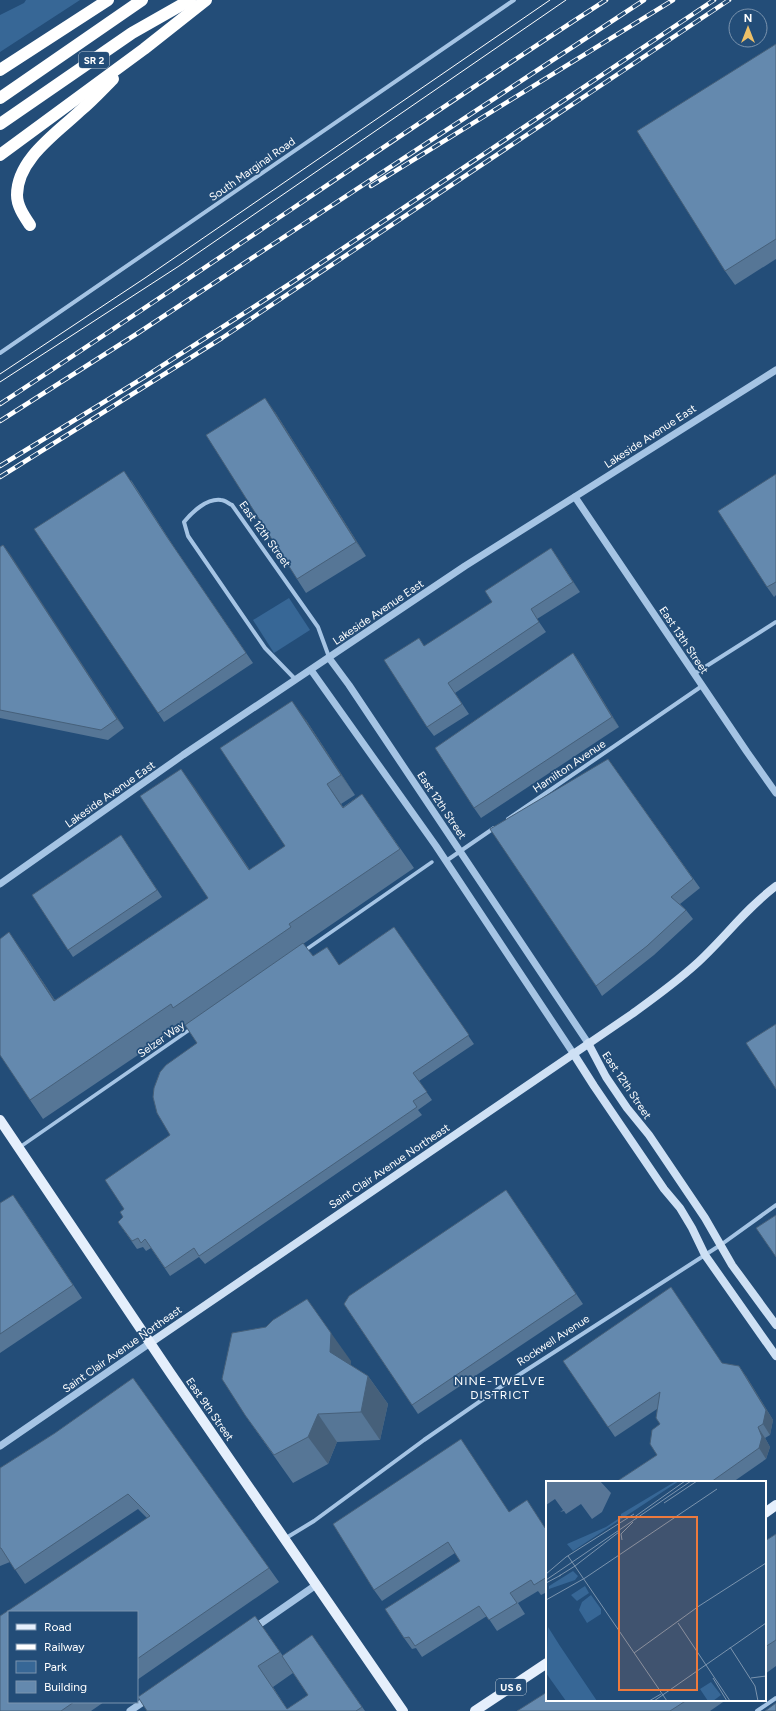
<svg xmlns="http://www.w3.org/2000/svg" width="776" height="1711" font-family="Figtree,sans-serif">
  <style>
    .green { fill: #376796 }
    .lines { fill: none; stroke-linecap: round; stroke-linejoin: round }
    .pedestrian { stroke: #a5c4e4; stroke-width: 3.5 }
    .minor { stroke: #a5c4e4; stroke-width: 4 }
    .tertiary { stroke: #a5c4e4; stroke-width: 7 }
    .secondary { stroke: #cee0f4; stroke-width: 8 }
    .primary { stroke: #e5effc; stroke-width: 10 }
    .motorway { stroke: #fff; stroke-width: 12 }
    .tram { stroke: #fff; stroke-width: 1 }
    .rail-casing { stroke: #fff; stroke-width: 4.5 }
    .rail { stroke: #234d78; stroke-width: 3; stroke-dasharray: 9; stroke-linecap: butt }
    .wall { fill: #567696; fill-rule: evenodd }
    .shaded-wall { fill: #46607a }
    .building { fill: #6489ae; stroke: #46607a }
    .labels { text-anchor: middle; stroke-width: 3.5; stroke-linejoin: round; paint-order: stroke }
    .shield { fill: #234d78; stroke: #bdcad6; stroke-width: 1 }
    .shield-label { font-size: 10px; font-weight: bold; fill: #fff }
    .street-label { font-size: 11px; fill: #fff; stroke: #234d78 }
    .neighbourhood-label { font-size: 12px; letter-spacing: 1px; fill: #fff; stroke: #234d78 }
    .inset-road { fill: none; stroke: #7b94ae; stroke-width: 1 }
    .view { fill: #ed7a3d; fill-opacity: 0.15; stroke: #ed7a3d; stroke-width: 2 }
    .inset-edge { fill: none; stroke: #fff; stroke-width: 2 }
  </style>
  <rect width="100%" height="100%" fill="#234d78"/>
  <g class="green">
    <path d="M26 0H80L0 52V15L24 3Z"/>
    <path d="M289 598 310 630 274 653 253 620Z"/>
  </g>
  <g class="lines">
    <g class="pedestrian">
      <path d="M304 951 432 862"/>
      <path d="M20 1147 192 1028"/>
    </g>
    <g class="minor">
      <path d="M0 353 514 0"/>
      <path d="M694 674 776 622"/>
      <path d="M296 680 265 648 188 536 184 522C192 512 207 498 221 500 225 500 229 504 232 505L318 627 329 657"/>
      <path d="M508 819 702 686"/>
      <path d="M446 861 494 828"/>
      <path d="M286 1538 314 1521 424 1440 511 1380 722 1244 776 1205"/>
      <path d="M757 1711 776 1698"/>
    </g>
    <g class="tertiary">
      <path d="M575 497 747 752 776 793"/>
      <path d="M329 658 349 685 588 1043"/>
      <path d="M311 670 436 846 573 1053"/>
      <path d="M0 884 183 755 465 566 776 370"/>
      <path d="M0 1446 150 1343"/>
      <path d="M254 1628 316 1585"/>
      <path d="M130 1711 149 1698"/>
    </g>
    <g class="secondary">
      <path d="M588 1043 606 1077 627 1108 649 1135 705 1218 732 1265 776 1325"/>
      <path d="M573 1053 594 1086 664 1189 680 1208 692 1228 705 1255 776 1356"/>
      <path d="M150 1343 632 1014C654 998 675 983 695 965 723 940 745 909 776 886"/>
    </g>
    <g class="primary">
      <path d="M0 1120 171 1374 403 1711"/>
      <path d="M765 1513 776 1505"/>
      <path d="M475 1711 547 1663"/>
    </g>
    <g class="motorway">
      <path d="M0 70 108 0"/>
      <path d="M0 98 142 0"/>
      <path d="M0 124 132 33 190 0"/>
      <path d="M0 155 144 49 206 0"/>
      <path d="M30 225C24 216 17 206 17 195 17 159 57 133 80 111 92 101 102 90 113 79"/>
    </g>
    <g class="tram">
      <path d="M0 374 145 278 550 0"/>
      <path d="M0 382 179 266 566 0"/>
    </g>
    <defs>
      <g id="rail">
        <path d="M371 186 673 0"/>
        <path d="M0 404C203 271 402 132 606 0"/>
        <path d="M0 421 138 333 644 0"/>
        <path d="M0 466 143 378 291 283 714 0"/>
        <path d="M0 477 222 338 729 0"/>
      </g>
    </defs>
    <use href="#rail" class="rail-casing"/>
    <use href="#rail" class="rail"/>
  </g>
  <g class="wall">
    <path d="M776 44V259L735 285 725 271Z"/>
    <path d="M275 412 366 556 306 593 297 579Z"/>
    <path d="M776 474V595L774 597 767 587Z"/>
    <path d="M131 480 174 547 253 663 164 722 158 713Z"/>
    <path d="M3 545 124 728 108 740 0 718V547Z"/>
    <path d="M551 548 580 592 537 619 546 632 455 693 469 714 434 736 427 727 425 646 492 602Z"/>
    <path d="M573 653 580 663 619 727 481 818 474 808Z"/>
    <path d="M306 720 355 795 341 804 343 807 362 794 414 868 303 944 313 956 339 965 394 927 474 1044 419 1081 432 1100 418 1110 422 1115 205 1264 199 1257 170 1276 151 1248 146 1251 143 1247 137 1249 118 1222 123 1217 124 1209 170 1135 197 1043 184 1024 43 1119 30 1100 23 952 55 1000 208 898 181 769 250 870 285 846Z"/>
    <path d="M608 759 700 888 680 904 686 910 693 919 654 955 602 996 596 986Z"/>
    <path d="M121 835 162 897 73 957 32 895Z"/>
    <path d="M506 1190 583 1304 418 1414 344 1304Z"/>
    <path d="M0 1203 22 1208 82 1298 0 1353Z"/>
    <path d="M351 1361 350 1365 368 1376 388 1404 380 1440 337 1442 328 1464 293 1483 245 1415Z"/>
    <path d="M563 1361 723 1363 746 1376 773 1420 770 1435 765 1438 770 1447 766 1459 733 1482H616L657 1455 660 1424 657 1409 615 1437Z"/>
    <path d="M133 1378 279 1582 137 1680V1612L9 1702H104L91 1711H0L147 1518 138 1509 25 1584 10 1562 0 1566V1468L55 1433Z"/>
    <path d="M534 1511 545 1528 547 1527V1592L541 1595 538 1591 518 1603 525 1614 497 1631 487 1616 422 1657 416 1648 412 1649 404 1638 460 1561 455 1553 382 1601 374 1590 333 1524 510 1512Z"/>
    <path d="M776 1534V1666L765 1674V1541Z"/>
    <path d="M255 1616 283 1656 312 1635 365 1711H147ZM293 1673 308 1695 287 1709 273 1687Z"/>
    <path d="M547 1700H726L710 1711H517Z"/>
  </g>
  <g class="shaded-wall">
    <path d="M265 398 275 412 366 556 356 542Z"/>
    <path d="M124 471 174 547 253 663 167 537Z"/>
    <path d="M3 545 10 554 124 728 117 719Z"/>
    <path d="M551 548 558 558 580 592 573 582Z"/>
    <path d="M573 653 580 663 619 727 612 717Z"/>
    <path d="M292 701 306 720 355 795 341 775Z"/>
    <path d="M181 769 195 788 263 890 249 870Z"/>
    <path d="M327 784 341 804 356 827 343 808Z"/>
    <path d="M9 932 23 952 68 1020 54 1001Z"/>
    <path d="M331 1333 351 1361 349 1380 330 1352Z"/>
    <path d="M739 1366 746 1376 773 1420 770 1435 763 1424Z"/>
    <path d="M368 1376 388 1404 380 1440 361 1412Z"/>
    <path d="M318 1414 337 1442 328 1464 308 1437Z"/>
    <path d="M758 1427 765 1438 770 1447 766 1459 759 1448Z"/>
  </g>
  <g class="building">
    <path d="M776 44V239L725 271 637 131Z"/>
    <path d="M265 398 356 542 297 579 206 435Z"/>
    <path d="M124 471 167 537 246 653 158 713 34 529Z"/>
    <path d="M776 474V582L767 587 718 511Z"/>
    <path d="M3 545 117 719 101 730 0 710V547Z"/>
    <path d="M551 548 573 582 531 609 539 622 448 683 462 704 427 727 384 660 419 638 424 646 492 602 485 591Z"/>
    <path d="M573 653 612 717 474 808 435 748Z"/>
    <path d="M292 701 341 775 327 784 343 808 362 794 400 849 289 924 291 927 173 1008 171 1004 30 1100 0 1055V939L9 932 54 1001 208 898 140 796 181 769 249 870 285 846 220 748Z"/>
    <path d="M608 759 693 879 671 897 686 910 647 946 596 986 490 829Z"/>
    <path d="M121 835 157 890 68 950 32 895Z"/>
    <path d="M394 927 469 1035 413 1073 427 1092 413 1101 417 1107 199 1256 194 1248 165 1268 145 1239 141 1243 138 1238 132 1241 118 1222 123 1217 120 1212 124 1209 105 1180 170 1135 157 1113 153 1097 154 1088 160 1072 166 1065 197 1043 185 1025 303 943 313 956 327 947 339 965Z"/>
    <path d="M776 1024V1089L746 1043Z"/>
    <path d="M506 1190 576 1294 412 1405 344 1304 349 1296Z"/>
    <path d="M13 1195 73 1285 0 1334V1203Z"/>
    <path d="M776 1215V1257L756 1228Z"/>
    <path d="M671 1287 722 1363 739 1366 766 1410 763 1424 758 1427 762 1437 759 1448 711 1482H616L657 1455 650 1444 652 1430 660 1424 656 1418 660 1392 608 1427 563 1361Z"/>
    <path d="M307 1299 331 1333 330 1352 368 1376 361 1412 318 1414 308 1437 274 1455 245 1415 222 1379 232 1333 266 1327 273 1320Z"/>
    <path d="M133 1378 269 1568 137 1659V1612H9V1702H74L61 1711H0V1616L150 1516 128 1494 15 1570 1 1548H0V1468L55 1433Z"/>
    <path d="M461 1439 509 1512 527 1500 545 1528 547 1527V1577L534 1585 531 1580 510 1593 517 1603 489 1620 479 1606 415 1646 409 1637 404 1638 385 1609 460 1561 448 1542 374 1590 333 1524Z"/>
    <path d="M776 1534V1640L765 1647V1541Z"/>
    <path d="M255 1616 280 1652 258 1666 287 1709 308 1695 282 1656 312 1635 362 1707 356 1711H147L138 1697Z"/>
    <path d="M547 1692V1700H687L670 1711H517Z"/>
    <path d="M776 1703V1711H765Z"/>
  </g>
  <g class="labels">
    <g class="shield">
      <rect x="79" y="52" width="30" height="16" rx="3"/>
      <rect x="496" y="1679" width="30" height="16" rx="3"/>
    </g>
    <g class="shield-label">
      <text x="94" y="64">SR 2</text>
      <text x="511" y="1691">US 6</text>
    </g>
    <g class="street-label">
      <text transform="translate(252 169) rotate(-35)" y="4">South Marginal Road</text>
      <text transform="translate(650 436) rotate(-33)" y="4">Lakeside Avenue East</text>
      <text transform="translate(265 534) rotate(54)" y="4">East 12th Street</text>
      <text transform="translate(378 612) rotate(-34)" y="4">Lakeside Avenue East</text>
      <text transform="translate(684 640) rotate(56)" y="4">East 13th Street</text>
      <text transform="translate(569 766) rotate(-34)" y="4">Hamilton Avenue</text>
      <text transform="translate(110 794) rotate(-35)" y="4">Lakeside Avenue East</text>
      <text transform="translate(442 805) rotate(56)" y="4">East 12th Street</text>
      <text transform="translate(161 1039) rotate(-35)" y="4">Selzer Way</text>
      <text transform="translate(627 1085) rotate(56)" y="4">East 12th Street</text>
      <text transform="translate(389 1166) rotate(-34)" y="4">Saint Clair Avenue Northeast</text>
      <text transform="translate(553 1340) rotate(-33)" y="4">Rockwell Avenue</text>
      <text transform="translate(122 1349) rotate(-35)" y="4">Saint Clair Avenue Northeast</text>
      <text transform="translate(210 1409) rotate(55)" y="4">East 9th Street</text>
    </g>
    <g class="neighbourhood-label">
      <text x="500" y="1385">NINE-TWELVE<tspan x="500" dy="14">DISTRICT</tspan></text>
    </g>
  </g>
  <g transform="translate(546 1481)">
    <rect width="220" height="220" fill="#234d78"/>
    <path d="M130 0H133L27 70 21 63 60 46 75 36V33ZM27 90 32 95 29 99 3 108V105ZM39 105 43 112 31 120 25 114ZM45 114 55 128V133L41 142 33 129 36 121ZM2 146 14 165 51 220H20L0 192ZM165 201 175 214 167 220H162L154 208Z" fill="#376796"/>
    <path d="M0 0H54L65 12 56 31 46 38 35 23 20 33 18 30 14 31 17 29 9 18 0 24Z" fill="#587697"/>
    <path class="inset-road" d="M118 22 151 0M87 37 139 0M76 59 75 53 87 41M22 75 121 220M29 85 73 51M0 93 20 76 88 33M13 95 29 85M0 99 145 0M0 102 15 94M0 119 39 97 171 8M132 142 184 220M184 166 209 205 212 220M88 172 153 125 220 82M167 197 181 220M205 197 220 195M103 220 115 213M108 220 220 142"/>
    <path class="view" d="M73 36H151V209H73Z"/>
    <rect width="220" height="220" class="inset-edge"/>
  </g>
  <rect x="8" y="1611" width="130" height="92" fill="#234d78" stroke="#7b94ae"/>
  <rect x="16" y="1624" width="20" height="6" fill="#e5effc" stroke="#7b94ae"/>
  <text x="44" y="1631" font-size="12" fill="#ffffff">Road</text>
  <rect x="16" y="1644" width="20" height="6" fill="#ffffff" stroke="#7b94ae"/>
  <text x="44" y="1651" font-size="12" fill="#ffffff">Railway</text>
  <rect x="16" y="1661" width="20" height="12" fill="#376796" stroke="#7b94ae"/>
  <text x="44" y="1671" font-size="12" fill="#ffffff">Park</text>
  <rect x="16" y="1681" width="20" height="12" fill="#6489ae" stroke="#7b94ae"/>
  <text x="44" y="1691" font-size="12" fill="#ffffff">Building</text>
  <g transform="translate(748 28)"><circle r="19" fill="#234d78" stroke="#7b94ae"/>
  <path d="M0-3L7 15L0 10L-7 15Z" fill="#eec168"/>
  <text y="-6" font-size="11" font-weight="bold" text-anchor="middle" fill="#ffffff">N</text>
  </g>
</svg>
